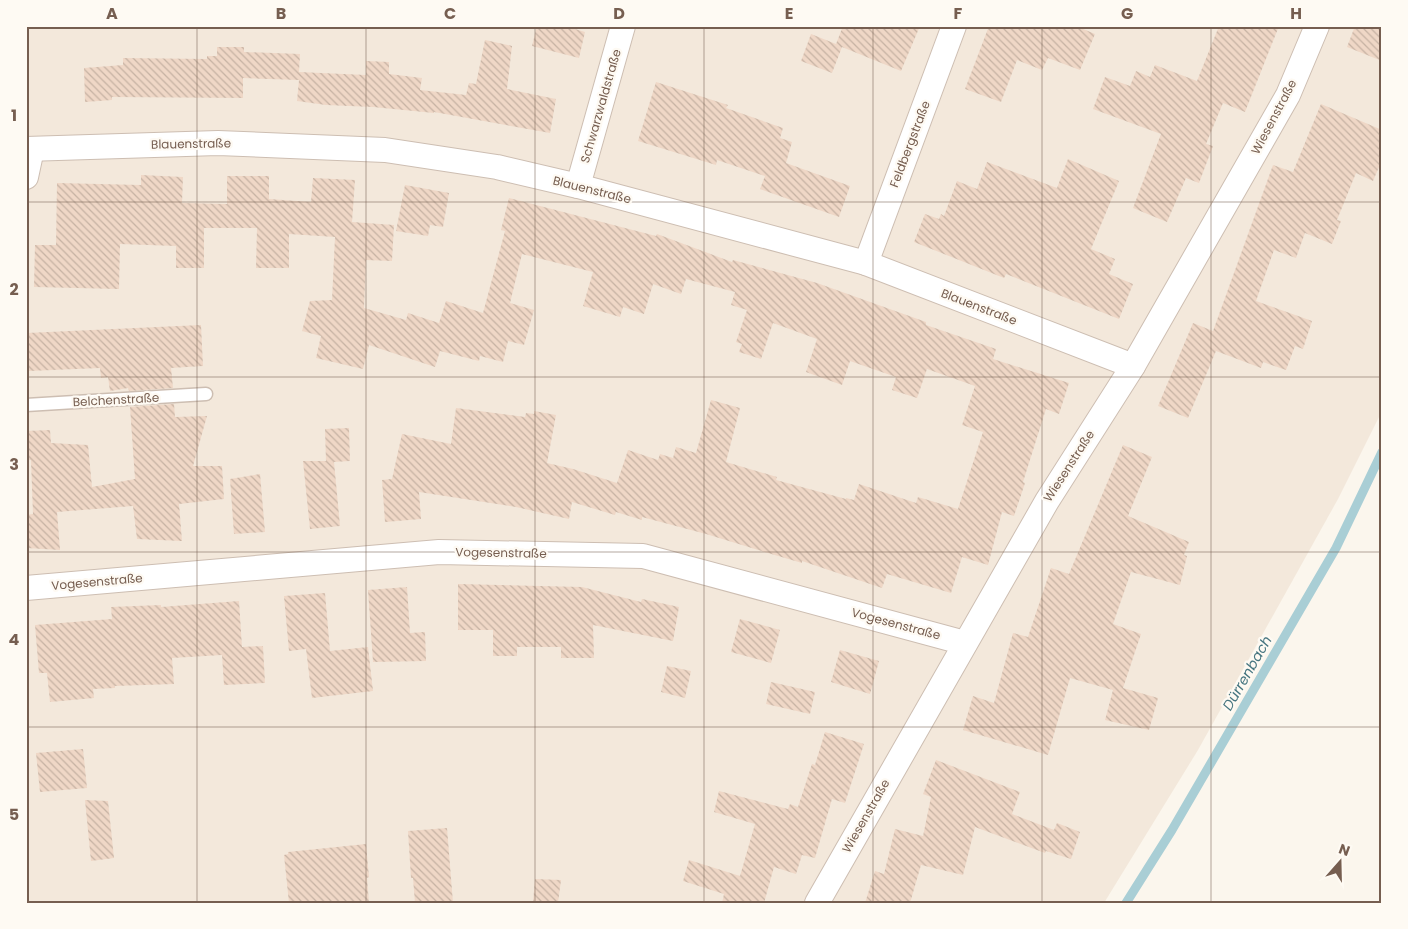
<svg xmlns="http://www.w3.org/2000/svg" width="1408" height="929" font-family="Poppins,sans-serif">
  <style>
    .residential { fill: #f3e8db }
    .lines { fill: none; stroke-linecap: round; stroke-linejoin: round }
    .stream { stroke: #a9ced5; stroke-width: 9 }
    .building { fill: url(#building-back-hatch) }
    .service-casing { stroke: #cdbeb2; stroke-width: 15 }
    .minor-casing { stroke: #cdbeb2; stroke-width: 26 }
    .service { stroke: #fff; stroke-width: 12 }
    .minor { stroke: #fff; stroke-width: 24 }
    .grid { fill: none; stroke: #765e50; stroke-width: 1; stroke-opacity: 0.55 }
    .labels { text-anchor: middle; stroke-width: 4.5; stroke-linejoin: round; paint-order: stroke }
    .street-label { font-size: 12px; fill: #765e50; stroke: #fefaf3 }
    .water-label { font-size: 14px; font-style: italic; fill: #477680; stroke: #fefaf3 }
    .neatline { fill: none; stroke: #765e50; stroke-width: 2 }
    .grid-label { font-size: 16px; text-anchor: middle; font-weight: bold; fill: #765e50 }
  </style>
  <defs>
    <pattern id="building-back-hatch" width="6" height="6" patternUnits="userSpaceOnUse" patternTransform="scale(1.25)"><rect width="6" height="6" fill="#efd7c6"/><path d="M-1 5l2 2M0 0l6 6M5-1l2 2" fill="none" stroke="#c6b2a3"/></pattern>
  </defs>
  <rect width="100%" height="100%" fill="#fbf6ed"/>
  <path class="residential" d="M26 26H1382V411L1338 499 1198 750 1104 903H26Z"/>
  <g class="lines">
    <path class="stream" d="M1126 903 1172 830 1336 548 1382 452"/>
  </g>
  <g class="building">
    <path d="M537 26H565L585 32 579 58 532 46Z"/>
    <path d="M843 26H920L901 71 842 47 832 73 801 61 811 34 836 44Z"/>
    <path d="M989 26H1076L1095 34 1080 70 1048 58 1042 70 1017 60 1001 102 965 89Z"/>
    <path d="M1219 26H1279L1245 112 1223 103 1206 144 1213 146 1199 183 1186 178 1167 222 1133 208 1161 134 1093 109 1105 77 1130 86 1136 71 1150 77 1155 65 1197 81Z"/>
    <path d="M1355 26H1382V61L1347 47Z"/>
    <path d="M485 40 512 46 507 89 556 99 550 133 434 112V113L373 107 326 105 297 101 299 80 243 78V98L112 97V100L85 102 84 68 123 65V58L207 59V56H217V47H244V52L300 54 299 72 366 75V61L389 62V74L422 78 420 90 466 95 469 83 476 84Z"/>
    <path d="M656 82 728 105 726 108 783 128 780 138 792 142 786 163 850 186 839 217 760 189 765 176 717 160 716 165 638 141Z"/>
    <path d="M1321 104 1382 130V160L1373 181 1356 173 1337 220 1341 221 1332 244 1305 233 1296 258 1274 250 1256 301 1312 321 1303 349 1295 346 1286 370 1263 362 1261 368 1216 351 1188 418 1158 406 1193 323 1213 331 1273 165 1293 172Z"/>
    <path d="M1068 159 1119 181 1091 249 1115 259 1109 274 1133 284 1119 319 1006 274 1004 278 914 242 925 214 939 219 941 214 944 216 957 181 977 189 987 162 1057 188Z"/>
    <path d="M141 175 183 177 182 203 227 204V176H269V199L311 202 313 178 355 180 352 222 394 225 392 261 366 260 364 308 406 320 408 313 439 323 446 301 483 313 505 231 501 230 509 198 656 236 657 234 732 262 733 260 817 283 926 322V325L996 349 993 359 1069 383 1059 414 1046 409 1023 482 1025 483 1014 516 1002 512 988 565 962 557 951 593 887 574 882 588 802 561V563L768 553 706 534 642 517V520L616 512 615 515 572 502 569 519 516 507 419 492 421 519 385 522 382 480 392 479 402 434 451 444 456 408 525 417 526 413 534 414V411L556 415 547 463 573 469 617 483 628 450 658 460 660 454 673 458 676 447 696 453 711 400 740 408 726 462 777 477 776 480 846 499V498L854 500 859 484 916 503 918 497 958 509 983 432 962 425 975 386 927 369 917 398 892 390 896 377 850 361 842 385 806 372 817 339 773 323 761 359 739 352 742 344 736 342 747 310 731 305 735 292 686 279 681 294 653 284 644 314 623 307 620 317 583 306 593 272 522 254 510 303 534 310 524 345 508 341 503 362 480 356 479 361 440 351 435 367 369 345 363 369 316 358 321 336 302 331 310 301 332 300 335 237 289 234V268H256L257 228H204V268H176V246L120 244 119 289 34 287 35 245H56L57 183 141 185Z"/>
    <path d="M405 185 449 193 443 227 430 225 428 236 396 231Z"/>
    <path d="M201 325 203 366 171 368 173 388 129 391 128 388 110 391 108 377 101 378 100 368 29 371 27 333Z"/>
    <path d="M174 404 175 417 207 416 193 466H222L224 499 179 504 182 541 137 539 133 506 57 512 60 550 27 548 26 515 33 514 31 460H26V431L50 430 51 443 88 445 92 487 135 479 130 407Z"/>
    <path d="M349 428 350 461 334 462 340 526 310 529 303 461H326L325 429Z"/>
    <path d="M1123 445 1152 457 1128 516 1189 542 1184 555 1187 556 1180 585 1131 572 1113 624 1141 634 1123 688 1158 698 1149 730 1105 720 1113 690 1070 678 1048 755 963 730 973 696 994 703 1013 633 1028 637 1051 568 1069 574Z"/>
    <path d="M260 474 265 532 234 534 230 479Z"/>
    <path d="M458 584 582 587 641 602 642 599 679 607 673 641 593 625 594 658H561V647H517V656H493V630H458Z"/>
    <path d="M407 587 410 633 425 632 426 661 373 662 368 590Z"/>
    <path d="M325 593 330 651 368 647 373 691 312 698 306 649 289 651 284 596Z"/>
    <path d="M239 601 242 647 263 646 265 683 224 685 222 655 172 658 174 684 115 686V688L93 689 94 698 50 702 47 673H39L35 625 112 619 111 607 161 605V607Z"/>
    <path d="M740 619 780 630 771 663 731 652Z"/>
    <path d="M840 650 879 661 870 694 831 682Z"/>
    <path d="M667 666 691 671 685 698 661 692Z"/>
    <path d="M771 682 815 692 810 714 766 704Z"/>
    <path d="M825 732 864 744 845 803 832 799 815 858 802 855 796 874 774 867 764 903H722L724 894 683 881 689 860 740 876 755 824 714 812 719 791 788 809 790 804 798 807 812 764 815 765Z"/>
    <path d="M83 749 87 788 40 792 36 753Z"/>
    <path d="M936 760 1020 792 1012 814 1054 830 1057 823 1080 832 1071 859 1046 851 1045 853 975 827 963 875 921 865 910 903H865L875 871 884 874 895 829 923 836 931 797 923 794Z"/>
    <path d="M85 800 108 801 114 858 91 861Z"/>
    <path d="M447 828 453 903H415L413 878H411L408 831Z"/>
    <path d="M366 844 369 877 367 878 369 903H289L284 855 288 854V852Z"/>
    <path d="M535 879 561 880 558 903H533Z"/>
  </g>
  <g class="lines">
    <defs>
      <path id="service" d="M26 405 206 394"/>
      <g id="minor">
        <path d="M26 149 218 143 385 150 497 167 578 186 866 263 1133 366"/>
        <path d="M26 177 32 149"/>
        <path d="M578 186 623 26"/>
        <path d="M866 263 954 26"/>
        <path d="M26 588 439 552 643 556 965 643"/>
        <path d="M817 903 1047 501 1133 366 1288 95 1317 26"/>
      </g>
    </defs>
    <use href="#service" class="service-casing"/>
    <use href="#minor" class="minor-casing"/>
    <use href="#service" class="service"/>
    <use href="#minor" class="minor"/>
  </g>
  <path class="grid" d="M197 26V903M366 26V903M535 26V903M704 26V903M873 26V903M1042 26V903M1211 26V903M26 202H1382M26 377H1382M26 552H1382M26 727H1382"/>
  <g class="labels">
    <g class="street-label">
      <text transform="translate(601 106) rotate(-74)" y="4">Schwarzwaldstraße</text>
      <text transform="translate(1274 117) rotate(-62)" y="4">Wiesenstraße</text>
      <text transform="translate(191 144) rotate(-1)" y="4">Blauenstraße</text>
      <text transform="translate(910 144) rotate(-69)" y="4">Feldbergstraße</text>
      <text transform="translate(592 190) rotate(14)" y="4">Blauenstraße</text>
      <text transform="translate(979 307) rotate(21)" y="4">Blauenstraße</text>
      <text transform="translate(116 400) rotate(-3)" y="4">Belchenstraße</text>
      <text transform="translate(1069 466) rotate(-57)" y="4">Wiesenstraße</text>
      <text transform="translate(501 553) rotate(1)" y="4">Vogesenstraße</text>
      <text transform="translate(97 582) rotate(-5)" y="4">Vogesenstraße</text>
      <text transform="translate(896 624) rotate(15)" y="4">Vogesenstraße</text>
      <text transform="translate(866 816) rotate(-60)" y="4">Wiesenstraße</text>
    </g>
    <g class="water-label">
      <text transform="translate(1247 673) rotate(-60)" y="5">Dürrenbach</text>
    </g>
  </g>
  <rect width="1408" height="929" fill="none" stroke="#fefaf3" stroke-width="55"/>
  <g transform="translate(1340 862) rotate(20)" stroke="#fefaf3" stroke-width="4" paint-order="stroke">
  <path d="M0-4L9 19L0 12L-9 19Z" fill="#765e50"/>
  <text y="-8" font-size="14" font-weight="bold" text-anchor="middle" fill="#765e50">N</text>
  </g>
  <rect x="28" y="28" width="1352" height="874" class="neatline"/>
  <g class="grid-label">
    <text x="112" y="19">A</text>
    <text x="281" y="19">B</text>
    <text x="450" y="19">C</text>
    <text x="619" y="19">D</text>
    <text x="789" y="19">E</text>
    <text x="958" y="19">F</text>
    <text x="1127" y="19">G</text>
    <text x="1296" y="19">H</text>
    <text x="14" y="121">1</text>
    <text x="14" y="295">2</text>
    <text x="14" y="470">3</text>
    <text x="14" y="645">4</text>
    <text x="14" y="820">5</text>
  </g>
</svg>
